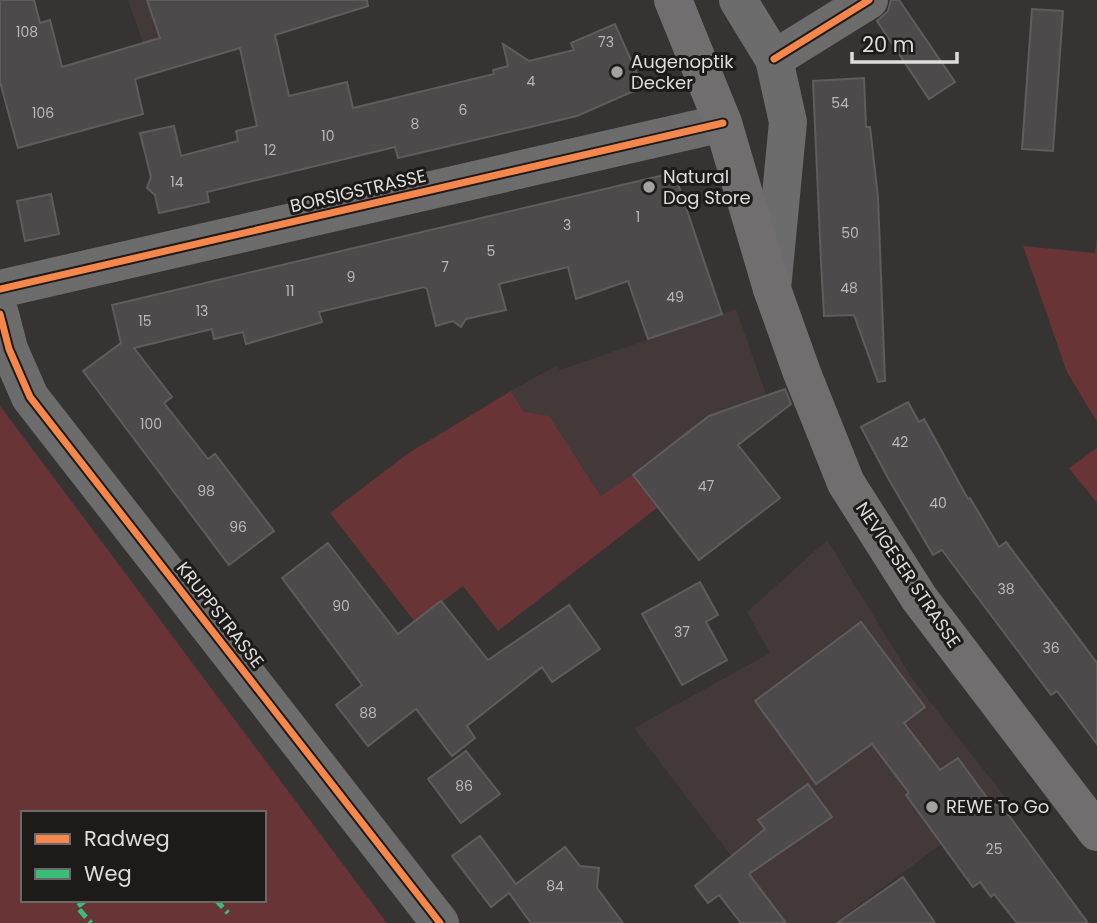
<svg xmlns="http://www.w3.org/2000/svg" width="1097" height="923" font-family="Poppins,sans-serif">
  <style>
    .built { fill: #443939 }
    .green { fill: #683435; fill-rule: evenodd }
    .building { fill: #4c4a4a; stroke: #5e5c5c; stroke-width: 2 }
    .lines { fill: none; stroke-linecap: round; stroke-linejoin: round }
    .street { stroke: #6d6c6c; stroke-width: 38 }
    .secondary { stroke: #706e6e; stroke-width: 38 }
    .quiet { stroke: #3abd76; stroke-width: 5; stroke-dasharray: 10 5; stroke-linecap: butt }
    .cycleway-casing { stroke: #1d1a1a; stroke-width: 11 }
    .cycleway { stroke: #f5874c; stroke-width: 7 }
    .poi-dot { fill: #a4a1a1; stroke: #1d1a1a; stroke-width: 2.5 }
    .labels { text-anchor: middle; stroke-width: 6; stroke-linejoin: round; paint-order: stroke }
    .number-label { font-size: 14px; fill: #bab8b8 }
    .poi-label { font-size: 18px; fill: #dfdcdc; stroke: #1d1a1a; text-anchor: start }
    .street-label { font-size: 18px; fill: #dfdcdc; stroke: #1d1a1a }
  </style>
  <rect width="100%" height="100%" fill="#363333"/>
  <g class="built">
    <path d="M128 0H277L143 43Z"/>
    <path d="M736 309 774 417 657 508 632 475 601 496 549 417 524 412 511 391 557 365 560 370Z"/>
    <path d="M827 540 913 680 1005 797 835 923H782L634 728 770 653 747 612Z"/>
  </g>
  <g class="green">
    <path d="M1097 237V422L1067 372 1023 246 1095 253Z"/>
    <path d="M511 391 524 412 549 416 601 496 632 475 657 508 498 631 463 586 415 622 330 513 407 454Z"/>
    <path d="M0 406 387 923H0ZM23 813H264V900H23Z"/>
    <path d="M1097 448V503L1069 468Z"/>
  </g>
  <g class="building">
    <path d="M0 0H34L40 23 50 20 62 67 160 38 147 0H367L368 6 275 35 289 96 347 82 353 108 494 74 493 70 508 66 503 44 529 61 574 50 571 43 615 24 643 87 577 116 398 158 395 147 207 192 209 202 159 213 155 195 147 188 151 177 140 133 174 126 181 156 238 141 236 131 257 126 240 48 135 79 143 114 18 148 0 82Z"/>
    <path d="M891 0H899L955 82 929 99 877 21 888 11Z"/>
    <path d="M1032 9 1063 11 1053 151 1022 149Z"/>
    <path d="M864 78 866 127H870L878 197 885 381 878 382 854 315 824 316 821 262 813 81Z"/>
    <path d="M664 175 678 184 722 314 648 339 628 281 576 299 568 267 499 284 506 310 466 319 461 327 453 321 436 326 427 289 424 287 319 312 322 322 246 344 243 332 214 339 212 329 134 348 172 397 164 403 208 459 215 454 274 531 229 565 83 371 121 343 112 305Z"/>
    <path d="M51 194 59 234 25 241 17 201Z"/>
    <path d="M785 389 791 404 738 445 780 498 699 560 633 475 709 416Z"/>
    <path d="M908 402 919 422 924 419 968 499 970 498 999 547 1006 542 1097 663V744L1057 691 1051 695 942 550 933 555 888 478 861 427Z"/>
    <path d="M328 543 398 634 441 601 488 660 569 605 600 649 552 682 542 667 467 726 475 738 452 756 416 709 368 746 336 705 362 685 282 578Z"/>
    <path d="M700 582 718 615 706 622 727 660 682 685 642 614Z"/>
    <path d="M861 622 925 707 904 723 940 770 958 758 993 806 999 802 1088 923H1017L994 894 991 897 980 882 973 887 906 795 909 793 872 744 816 784 755 701Z"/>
    <path d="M466 751 500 794 461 823 428 779Z"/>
    <path d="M808 784 832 817 749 874 786 923H741L719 895 708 903 695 886 765 829 758 820Z"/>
    <path d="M480 836 516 884 565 847 580 866 599 868 597 888 623 923H531L509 893 491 907 452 856Z"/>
    <path d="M903 877 935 923H837Z"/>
  </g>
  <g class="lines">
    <g class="street">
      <path d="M738 0 774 59 788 122 772 289"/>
      <path d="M774 59 869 0"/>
      <path d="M0 289 723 123"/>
      <path d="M0 314 9 349 30 397 440 923"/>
    </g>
    <path class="secondary" d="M673 0 723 123 772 289 802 373 846 483 919 598 1097 832"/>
    <g class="quiet">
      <path d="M86 900 77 907 91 923"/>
      <path d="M216 900 228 913"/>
    </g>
    <defs>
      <g id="cycleway">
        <path d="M774 59 869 0"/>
        <path d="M0 289 723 123"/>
        <path d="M0 314 9 349 30 397 440 923"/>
      </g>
    </defs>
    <use href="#cycleway" class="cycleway-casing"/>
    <use href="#cycleway" class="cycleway"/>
  </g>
  <g class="poi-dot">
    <circle cx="617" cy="72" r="7"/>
    <circle cx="649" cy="187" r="7"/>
    <circle cx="932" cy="807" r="7"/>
  </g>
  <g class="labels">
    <g class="number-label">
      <text x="27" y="37">108</text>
      <text x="606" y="47">73</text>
      <text x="531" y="86">4</text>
      <text x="840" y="108">54</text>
      <text x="463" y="115">6</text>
      <text x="43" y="118">106</text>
      <text x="415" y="129">8</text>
      <text x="328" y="141">10</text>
      <text x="270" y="155">12</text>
      <text x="177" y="187">14</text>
      <text x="638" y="222">1</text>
      <text x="567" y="230">3</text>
      <text x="850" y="238">50</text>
      <text x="491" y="256">5</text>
      <text x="445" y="272">7</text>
      <text x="351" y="282">9</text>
      <text x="849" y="293">48</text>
      <text x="290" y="296">11</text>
      <text x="675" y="302">49</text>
      <text x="202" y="316">13</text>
      <text x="145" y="326">15</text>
      <text x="151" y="429">100</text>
      <text x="900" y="447">42</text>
      <text x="706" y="491">47</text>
      <text x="206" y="496">98</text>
      <text x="938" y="508">40</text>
      <text x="238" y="532">96</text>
      <text x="1006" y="594">38</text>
      <text x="341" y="611">90</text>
      <text x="682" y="637">37</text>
      <text x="1051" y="653">36</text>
      <text x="368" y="718">88</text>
      <text x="464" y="791">86</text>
      <text x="994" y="854">25</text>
      <text x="555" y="891">84</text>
    </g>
    <g class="poi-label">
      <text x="631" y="68">Augenoptik<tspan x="631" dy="21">Decker</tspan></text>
      <text x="663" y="183">Natural<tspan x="663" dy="21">Dog Store</tspan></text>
      <text x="946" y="813">REWE To Go</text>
    </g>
    <g class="street-label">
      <text transform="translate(358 191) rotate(-13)" y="6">BORSIGSTRASSE</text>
      <text transform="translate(908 575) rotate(56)" y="6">NEVIGESER STRASSE</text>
      <text transform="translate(220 615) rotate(52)" y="6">KRUPPSTRASSE</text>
    </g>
  </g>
  <rect x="21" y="811" width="245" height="91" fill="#1d1a1a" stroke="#6b6868" stroke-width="2"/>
  <rect x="35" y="834" width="35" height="10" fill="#f5874c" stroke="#6b6868" stroke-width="2"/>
  <text x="84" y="846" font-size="21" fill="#dfdcdc">Radweg</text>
  <rect x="35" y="869" width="35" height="10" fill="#3abd76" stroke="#6b6868" stroke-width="2"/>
  <text x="84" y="881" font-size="21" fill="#dfdcdc">Weg</text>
  <path d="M852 52v10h105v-10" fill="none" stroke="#dfdcdc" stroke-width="3.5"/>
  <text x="862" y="52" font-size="21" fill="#dfdcdc" stroke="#1d1a1a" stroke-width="5" paint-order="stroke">20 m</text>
</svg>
